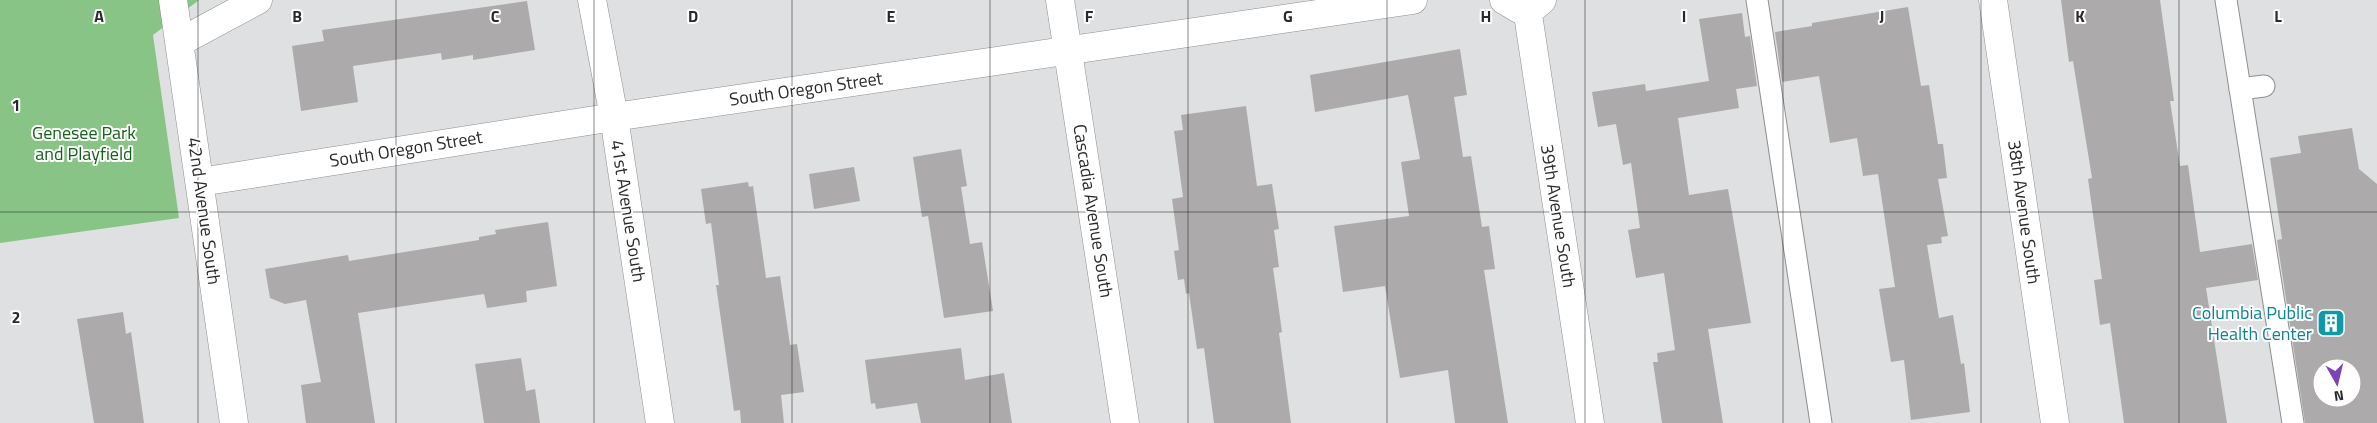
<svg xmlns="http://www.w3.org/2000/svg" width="2377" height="423" font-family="'Titillium Web',sans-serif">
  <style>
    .green { fill: #87c486 }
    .building { fill: #acaaab; fill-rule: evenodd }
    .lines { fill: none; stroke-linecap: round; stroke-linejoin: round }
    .lane-casing { stroke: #8e8e8f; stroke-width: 23 }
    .street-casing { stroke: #8e8e8f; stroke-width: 29 }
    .lane { stroke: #fff; stroke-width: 21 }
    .street { stroke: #fff; stroke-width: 28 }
    .grid { fill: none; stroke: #29292a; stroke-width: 1; stroke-opacity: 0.55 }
    .labels { text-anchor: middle; stroke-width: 4; stroke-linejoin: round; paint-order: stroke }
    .street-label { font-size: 18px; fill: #29292a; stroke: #fff }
    .park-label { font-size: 18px; fill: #14601a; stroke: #fff }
    .culture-label { font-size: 18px; fill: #0d838f; stroke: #fff; text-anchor: end }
    .grid-label { font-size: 16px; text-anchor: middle; font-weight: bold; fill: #29292a; stroke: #fff; stroke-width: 4; stroke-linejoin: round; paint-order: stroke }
  </style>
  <rect width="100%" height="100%" fill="#dfe0e1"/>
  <path class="green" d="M0 0H199L153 35 179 218 0 243Z"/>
  <g class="building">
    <path d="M2061 0H2160L2174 101H2170L2180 166 2188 165 2200 252 2252 244 2258 280 2206 288 2227 423H2124L2110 323 2100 325 2094 280 2102 279 2088 179 2092 178 2073 61 2069 62Z"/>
    <path d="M527 1 535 50 473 60V55L442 60 441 53 353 66 358 102 301 111 292 46 324 41 322 30Z"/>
    <path d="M1908 7 1921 86 1929 85 1938 144H1943L1947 178 1938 179 1948 236 1941 237 1942 243 1927 245 1939 318 1953 315 1961 364 1964 363 1970 412 1911 420 1904 360 1891 362 1879 289 1895 287 1878 174 1863 176 1857 138 1830 143 1819 76 1782 82 1775 32 1812 26V23Z"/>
    <path d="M1742 13 1745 37 1750 36 1757 86 1736 89 1739 108 1678 118 1689 195 1728 189 1751 323 1708 329 1723 423H1662L1653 362H1658L1657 353 1675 350 1664 273 1636 278 1628 230 1640 228 1631 163 1623 165 1616 124 1598 127 1592 92 1645 84 1646 91 1709 81 1699 19Z"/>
    <path d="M1460 49 1467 95 1454 97 1463 157 1471 156 1482 227 1489 226 1495 269 1484 270 1508 423H1455L1448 370 1400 378 1385 286 1343 292 1334 226 1409 216 1401 162 1420 159 1408 95 1315 112 1310 75Z"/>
    <path d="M1246 106 1257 186 1272 184 1279 229 1274 230 1279 267 1273 268 1282 332 1279 333 1291 423H1214L1204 348 1197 349 1189 293 1186 294 1184 279 1178 280 1174 251 1179 250 1172 199 1183 197 1174 131 1183 130 1181 115Z"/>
    <path d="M2352 128 2359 169 2377 184V423H2305L2277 240 2282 239 2270 158 2301 153 2298 136ZM2322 368H2352V398H2322Z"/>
    <path d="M961 149 967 186 961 187 970 244 982 242 993 311 944 318 928 216 922 217 913 157Z"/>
    <path d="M854 167 860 201 814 209 809 174Z"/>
    <path d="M748 182 749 187 753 186 766 278 780 276 790 345 797 344 804 392 781 395 784 423H741L740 410 734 411 716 285H719L711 223 706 224 701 189Z"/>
    <path d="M548 222 557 286 526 291 527 302 487 308 484 294 358 313 375 423H306L301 385 321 382 306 300 285 304 270 298 265 269 348 255 349 261 479 240V237L496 234 495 230Z"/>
    <path d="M123 312 126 334 131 332 144 423H94L77 319Z"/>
    <path d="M961 348 965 380 1004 373 1012 423H921L917 403 876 409 875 403 871 404 865 360Z"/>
    <path d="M521 358 526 391 535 389 540 423H484L475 364Z"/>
  </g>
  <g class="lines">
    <defs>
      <g id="lane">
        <path d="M1757 0 1821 423"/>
        <path d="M2226 0 2293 423"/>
        <path d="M2240 89 2264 86"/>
      </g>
      <g id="street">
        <path d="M173 0 234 423"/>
        <path d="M592 0 614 117 660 423"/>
        <path d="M1060 0 1125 423"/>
        <path d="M1504 0 1519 9 1535 6 1542 0"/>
        <path d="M1993 0 2055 423"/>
        <path d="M1527 8 1590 423"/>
        <path d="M180 42 258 0"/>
        <path d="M200 182 614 117 1413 0"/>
      </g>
    </defs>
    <use href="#lane" class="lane-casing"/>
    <use href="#street" class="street-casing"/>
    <use href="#lane" class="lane"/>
    <use href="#street" class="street"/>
  </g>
  <path class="grid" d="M198 0V423M396 0V423M594 0V423M792 0V423M990 0V423M1188 0V423M1387 0V423M1585 0V423M1783 0V423M1981 0V423M2179 0V423M0 212H2377"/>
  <defs>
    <symbol id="building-square" viewBox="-11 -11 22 22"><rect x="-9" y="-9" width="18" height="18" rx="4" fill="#0f9aa8" stroke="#fff"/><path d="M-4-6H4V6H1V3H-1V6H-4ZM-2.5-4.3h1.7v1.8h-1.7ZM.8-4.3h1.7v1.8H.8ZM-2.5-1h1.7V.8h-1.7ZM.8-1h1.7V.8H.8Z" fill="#fff"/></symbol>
  </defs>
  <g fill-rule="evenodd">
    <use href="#building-square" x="2315" y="307" width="32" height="32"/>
  </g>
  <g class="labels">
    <g class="street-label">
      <text transform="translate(806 89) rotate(-8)" y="6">South Oregon Street</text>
      <text transform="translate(406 149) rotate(-9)" y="6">South Oregon Street</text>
      <text transform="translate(204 211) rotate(82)" y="6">42nd Avenue South</text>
      <text transform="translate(628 211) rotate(81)" y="6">41st Avenue South</text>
      <text transform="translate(1093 211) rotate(81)" y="6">Cascadia Avenue South</text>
      <text transform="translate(2024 212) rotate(82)" y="6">38th Avenue South</text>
      <text transform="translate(1558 216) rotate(81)" y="6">39th Avenue South</text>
    </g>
    <g class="park-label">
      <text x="84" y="139">Genesee Park<tspan x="84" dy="21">and Playfield</tspan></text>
    </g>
    <g class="culture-label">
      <text x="2312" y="319">Columbia Public<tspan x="2312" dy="21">Health Center</tspan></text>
    </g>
  </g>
  <g class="grid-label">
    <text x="99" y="22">A</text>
    <text x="297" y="22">B</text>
    <text x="495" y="22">C</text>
    <text x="693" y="22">D</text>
    <text x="891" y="22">E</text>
    <text x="1089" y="22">F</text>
    <text x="1288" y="22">G</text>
    <text x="1486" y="22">H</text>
    <text x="1684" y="22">I</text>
    <text x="1882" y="22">J</text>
    <text x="2080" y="22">K</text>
    <text x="2278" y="22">L</text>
    <text x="16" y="111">1</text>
    <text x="16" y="323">2</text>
  </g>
  <g transform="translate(2337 383) rotate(172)"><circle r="24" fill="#ffffff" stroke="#a9a9aa"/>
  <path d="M0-4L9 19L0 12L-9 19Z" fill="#7e42b8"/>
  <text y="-8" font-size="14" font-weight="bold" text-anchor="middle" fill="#29292a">N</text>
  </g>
</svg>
